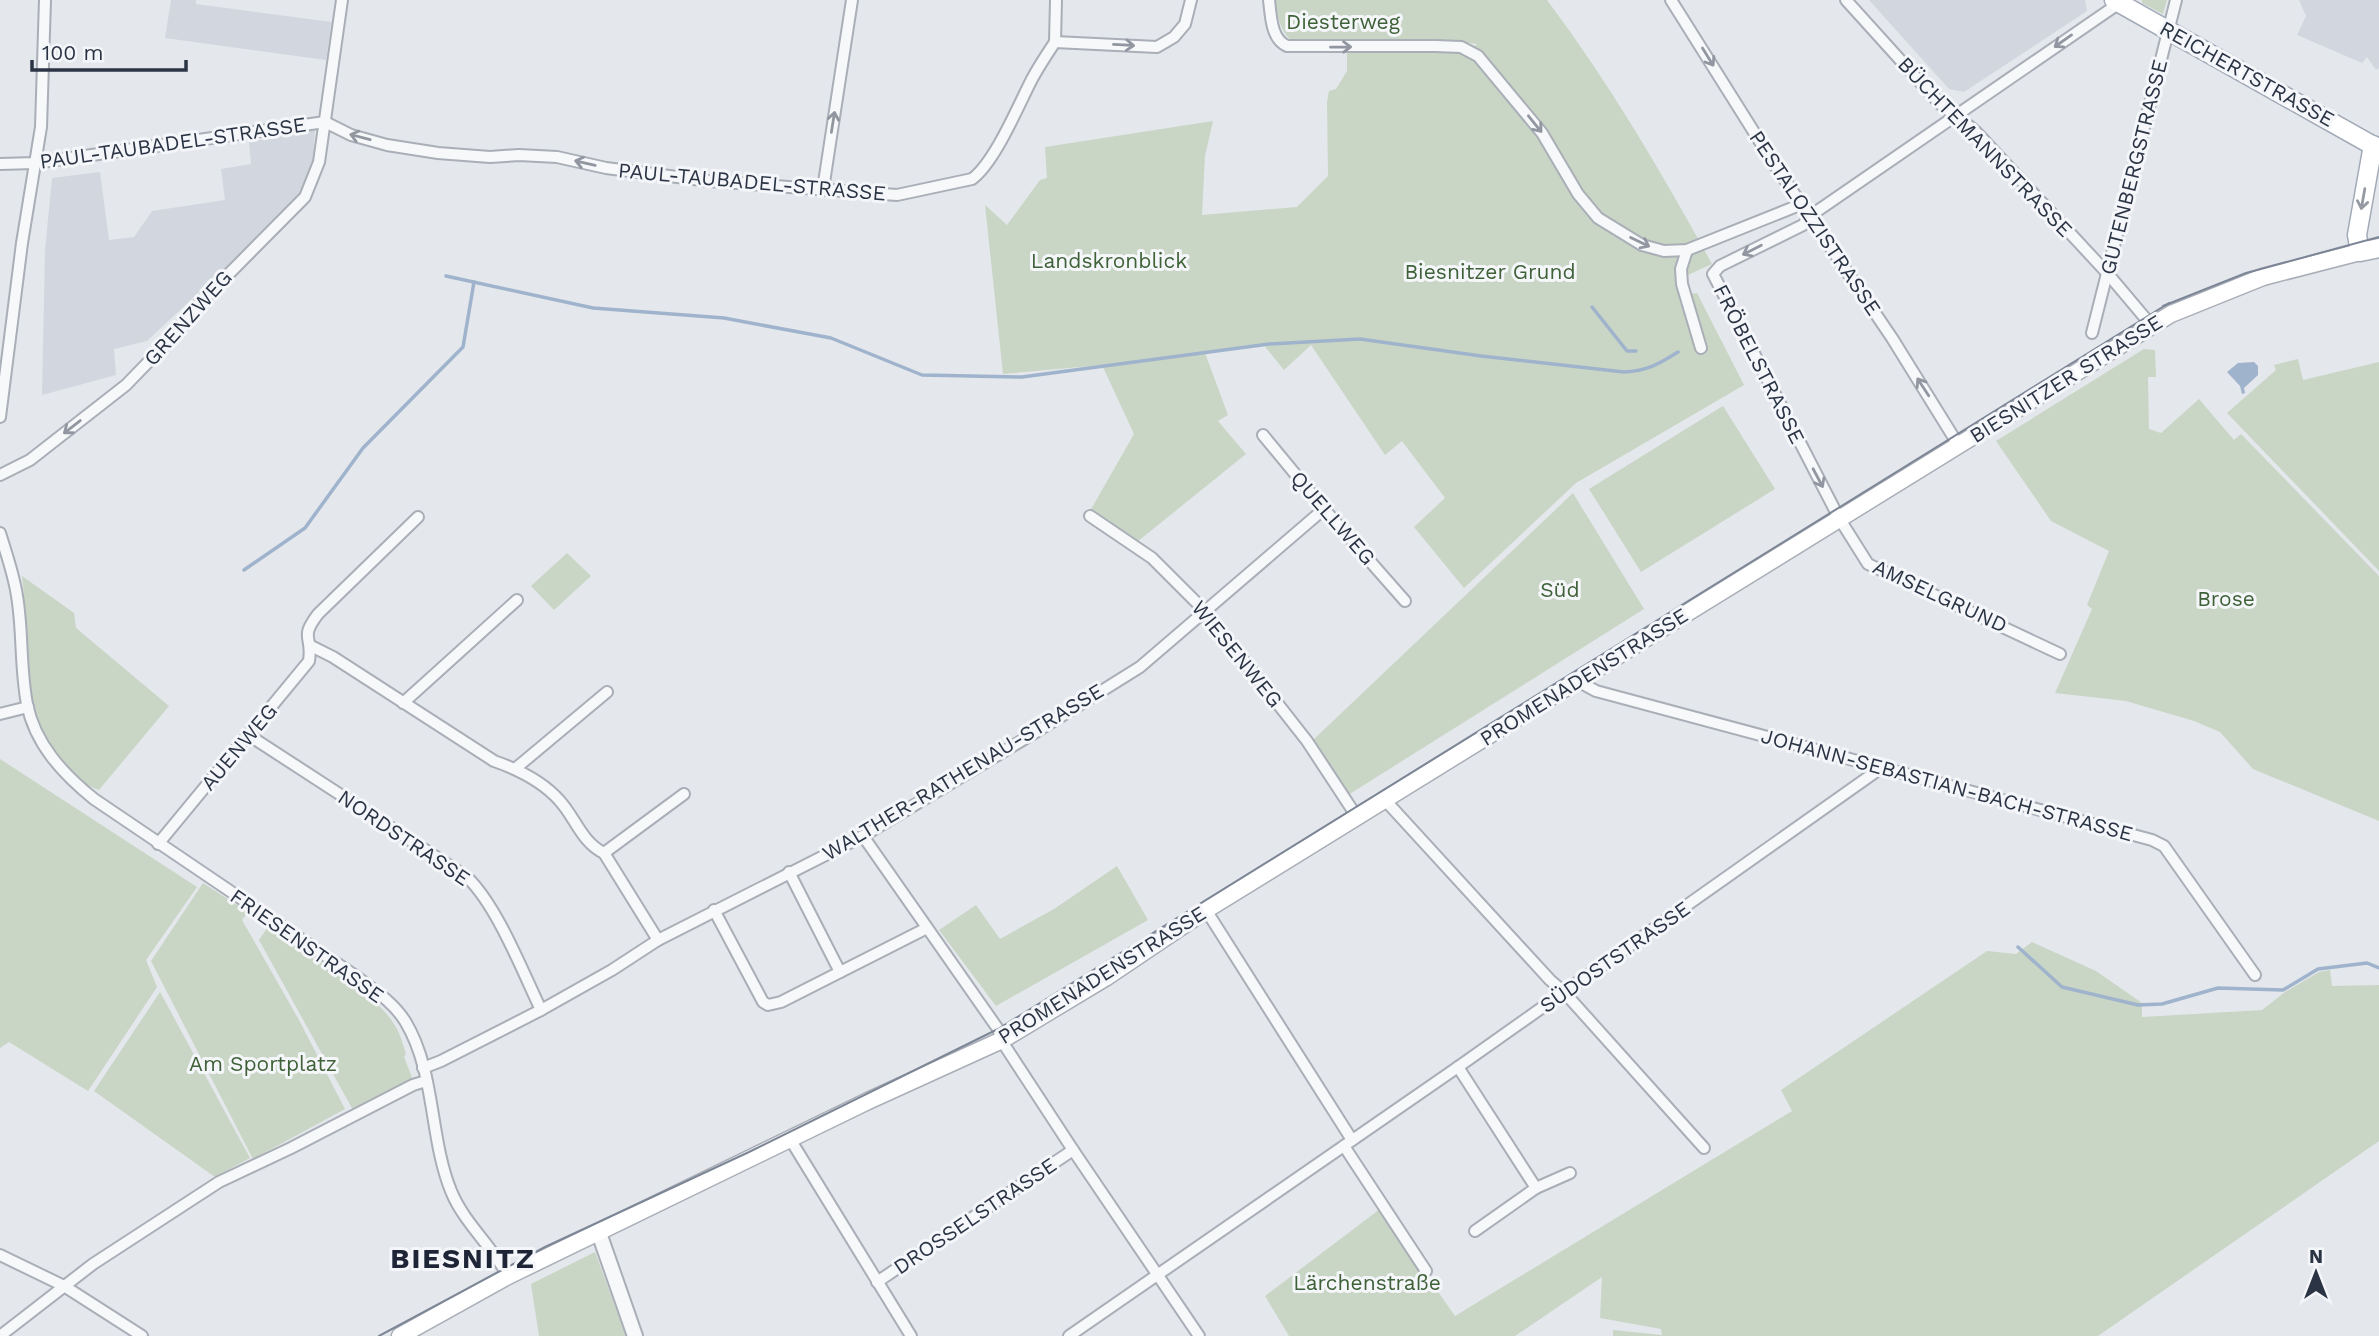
<svg xmlns="http://www.w3.org/2000/svg" width="2379" height="1336" font-family="'Work Sans',sans-serif">
  <style>
    .built { fill: #d2d6de }
    .green { fill: #c9d6c5 }
    .water { fill: #9fb4cc }
    .lines { fill: none; stroke-linecap: round; stroke-linejoin: round }
    .stream { stroke: #9fb4cc; stroke-width: 3.5 }
    .minor-casing { stroke: #a9aeb7; stroke-width: 14 }
    .tertiary-casing { stroke: #a9aeb7; stroke-width: 18 }
    .secondary-casing { stroke: #a9aeb7; stroke-width: 19 }
    .primary-casing { stroke: #a3abb8; stroke-width: 21 }
    .minor { stroke: #f7f8fa; stroke-width: 10 }
    .tertiary { stroke: #f7f8fa; stroke-width: 14 }
    .secondary { stroke: #fff; stroke-width: 16 }
    .primary { stroke: #fff; stroke-width: 18 }
    .tram { stroke: #7d8696; stroke-width: 2 }
    .oneway { stroke: #9196a0 }
    .oneway2 { stroke: #959aa2 }
    .labels { text-anchor: middle; stroke-width: 6; stroke-linejoin: round; paint-order: stroke }
    .park-label { font-size: 21px; fill: #3f6138; stroke: #f4f6f9 }
    .street-label { font-size: 21px; fill: #2b3445; stroke: #f4f6f9 }
    .district-label { font-size: 28px; font-weight: bold; letter-spacing: 2px; fill: #1d2536; stroke: #f4f6f9 }
  </style>
  <rect width="100%" height="100%" fill="#e4e7ec"/>
  <g class="built">
    <path d="M171 0H196V4L332 22 326 60 165 38Z"/>
    <path d="M1869 0H2085L2087 11 1964 92 1949 89Z"/>
    <path d="M2299 0H2379V68L2376 70 2367 57 2362 63 2297 35 2306 16Z"/>
    <path d="M315 130 313 160 302 192 285 212 147 341 114 349 116 375 42 395 45 250 52 178 100 172 109 240 134 237 152 211 225 200 221 169 251 164 249 142Z"/>
  </g>
  <g class="green">
    <path d="M1275 0H1547C1610 84 1662 173 1712 264L1679 279 1683 295 1697 293 1744 385 1576 483 1464 588 1414 527 1445 498 1402 441 1385 455 1311 345 1284 370 1263 344 1205 353 1228 415 1218 421 1246 454 1137 542 1090 511 1134 434 1102 365 1003 374 985 205 1007 225 1040 180 1047 178 1045 147 1213 121 1205 156 1202 215 1297 207 1328 176 1327 102 1329 91 1336 89 1347 71V51L1461 52 1478 44 1443 41 1297 44C1280 35 1278 17 1275 0Z"/>
    <path d="M2142 0H2167L2163 14 2142 3Z"/>
    <path d="M2144 349 2155 350 2156 377H2148L2149 429 2161 433 2199 399 2234 440 2241 434 2379 576V821L2253 769 2220 732 2194 721 2126 701 2055 693 2092 609 2087 605 2109 551 2051 521 1996 441Z"/>
    <path d="M2298 359 2303 380 2379 362V571L2227 413 2276 370 2274 365Z"/>
    <path d="M1723 406 1775 489 1641 572 1589 489Z"/>
    <path d="M1573 493 1644 609 1348 795 1312 741Z"/>
    <path d="M567 553 591 576 554 610 531 586Z"/>
    <path d="M22 576 74 613 76 628 169 706 99 790C63 779 35 730 30 694 25 655 27 615 22 576Z"/>
    <path d="M0 759 197 887 146 960 157 987 88 1091 9 1042 0 1048Z"/>
    <path d="M1117 866 1148 920 996 1006 939 930 976 905 1000 939 1054 909Z"/>
    <path d="M203 883 248 912 242 920 299 1020 345 1109 253 1159 151 961Z"/>
    <path d="M268 927C301 949 375 992 394 1024 400 1033 403 1044 406 1054L404 1057 413 1080 353 1110 259 940Z"/>
    <path d="M2032 942 2096 971 2142 1003V1017L2262 1010 2285 992 2319 972 2330 970 2332 986 2379 985V1141L2098 1336H1613V1330L1662 1335 1661 1329 1600 1318 1602 1277 1515 1336H1289L1265 1296 1380 1209 1455 1316 1792 1111 1781 1090 1987 951 2016 954Z"/>
    <path d="M160 992 250 1158 215 1177 94 1091Z"/>
    <path d="M595 1252 626 1336H539L531 1284Z"/>
  </g>
  <path class="water" d="M2254 362 2258 366V375L2244 388 2245 393 2242 394 2240 386 2227 372 2238 363Z"/>
  <g class="lines">
    <g class="stream">
      <path d="M446 276 593 308 724 318 831 338 922 375 1022 377 1269 344 1360 339 1481 356 1624 372C1647 371 1659 364 1678 352"/>
      <path d="M1592 307 1627 351H1636"/>
      <path d="M244 570 305 528 363 448 463 347 474 282"/>
      <path d="M2018 947 2062 987 2138 1005 2162 1004 2218 988 2283 990 2318 969 2367 963 2379 968"/>
    </g>
    <defs>
      <g id="minor">
        <path d="M1269 0C1271 16 1271 39 1287 46H1435L1461 47 1478 56 1542 133 1578 194 1598 218 1642 245 1664 251 1687 250 1802 204"/>
        <path d="M1671 0 1774 164 1892 338 1959 446"/>
        <path d="M1846 0 1940 104C1953 115 1968 123 1980 136L2108 274 2151 325"/>
        <path d="M1055 42 1157 47 1174 37 1185 24 1191 0"/>
        <path d="M1055 42 1056 0"/>
        <path d="M0 164 35 163 325 122 351 135 387 145 438 153 490 157 519 155 557 157 606 168 709 181 897 195 972 179C995 162 1018 106 1032 79 1039 66 1047 54 1055 42"/>
        <path d="M823 189 852 0"/>
        <path d="M1687 250 1681 269 1682 284 1701 348"/>
        <path d="M2092 333 2176 0"/>
        <path d="M0 417 22 243 41 127 45 0"/>
        <path d="M1263 435 1324 509 1405 601"/>
        <path d="M0 475 30 460 126 385 155 355 198 305 305 197 319 162 342 0"/>
        <path d="M1090 516 1152 558 1205 611 1307 741 1357 817"/>
        <path d="M0 533C6 553 14 575 17 596 23 631 20 668 27 704 35 744 63 774 94 799L357 977C374 990 393 1002 405 1021 436 1072 429 1137 451 1191 464 1223 492 1246 508 1276"/>
        <path d="M311 646 333 657 494 761C517 769 542 781 559 800 575 817 582 843 604 853"/>
        <path d="M2060 654 1868 564 1839 518 1713 274 1720 266 1803 225 1810 216 2121 2"/>
        <path d="M1581 679 1585 685 1596 691 2152 840 2164 846 2255 975"/>
        <path d="M403 703 517 600"/>
        <path d="M0 714 28 707"/>
        <path d="M250 736 467 877C497 906 522 970 541 1010"/>
        <path d="M516 768 607 692"/>
        <path d="M1385 800 1550 980 1564 992 1704 1148"/>
        <path d="M863 836 998 1029 1005 1046 1073 1150 1199 1336"/>
        <path d="M158 844 309 661C313 635 299 639 318 614L418 517"/>
        <path d="M604 853 658 940"/>
        <path d="M604 853 684 794"/>
        <path d="M789 872 840 972"/>
        <path d="M714 910 763 1002 768 1005 781 1002 927 928"/>
        <path d="M1206 910 1352 1140"/>
        <path d="M1458 1067 1536 1188 1475 1231"/>
        <path d="M423 1068 441 1061 541 1010 612 970 658 940 863 836 1036 732 1140 667 1324 509"/>
        <path d="M790 1139 911 1336"/>
        <path d="M1344 1146 1426 1271"/>
        <path d="M1536 1188 1570 1173"/>
        <path d="M0 1255 64 1286 142 1336"/>
        <path d="M877 1282 1073 1150"/>
        <path d="M0 1336 93 1264 219 1182 291 1148 413 1085 426 1081"/>
        <path d="M1069 1336 1458 1067 1884 766"/>
      </g>
      <path id="tertiary" d="M599 1233 635 1336"/>
      <path id="secondary" d="M400 1336 508 1276 868 1101 1002 1040 1105 978 1206 910 2171 314 2263 277 2360 252"/>
      <g id="primary">
        <path d="M2114 0 2379 149"/>
        <path d="M2373 145 2357 235 2360 252 2379 248"/>
      </g>
    </defs>
    <use href="#minor" class="minor-casing"/>
    <use href="#tertiary" class="tertiary-casing"/>
    <use href="#secondary" class="secondary-casing"/>
    <use href="#primary" class="primary-casing"/>
    <use href="#minor" class="minor"/>
    <use href="#tertiary" class="tertiary"/>
    <use href="#secondary" class="secondary"/>
    <use href="#primary" class="primary"/>
    <g class="tram">
      <path d="M2163 306 2246 273 2379 237"/>
      <path d="M379 1336 545 1247 749 1152 998 1029 2169 303"/>
    </g>
  </g>
  <defs><path id="oneway-shaft" d="M-6 0H5M1.5-3L5.5 0L1.5 3" fill="none" stroke-width="1.6" stroke-linecap="round" stroke-linejoin="round" transform="scale(1.75)"/></defs>
  <g class="oneway">
    <use href="#oneway-shaft" transform="translate(2063 41) rotate(145)"/>
    <use href="#oneway-shaft" transform="translate(1124 45) rotate(3)"/>
    <use href="#oneway-shaft" transform="translate(1341 47) rotate(-1)"/>
    <use href="#oneway-shaft" transform="translate(1708 57) rotate(58)"/>
    <use href="#oneway-shaft" transform="translate(833 122) rotate(-81)"/>
    <use href="#oneway-shaft" transform="translate(1535 124) rotate(51)"/>
    <use href="#oneway-shaft" transform="translate(360 137) rotate(-165)"/>
    <use href="#oneway-shaft" transform="translate(585 163) rotate(-167)"/>
    <use href="#oneway-shaft" transform="translate(1640 242) rotate(26)"/>
    <use href="#oneway-shaft" transform="translate(1752 250) rotate(153)"/>
    <use href="#oneway-shaft" transform="translate(1923 387) rotate(-123)"/>
    <use href="#oneway-shaft" transform="translate(72 427) rotate(142)"/>
    <use href="#oneway-shaft" transform="translate(1818 478) rotate(62)"/>
  </g>
  <use class="oneway2" href="#oneway-shaft" transform="translate(2363 199) rotate(100)"/>
  <g class="labels">
    <g class="park-label">
      <text x="1343" y="29">Diesterweg</text>
      <text x="1109" y="268">Landskronblick</text>
      <text x="1490" y="279">Biesnitzer Grund</text>
      <text x="1560" y="597">Süd</text>
      <text x="2226" y="606">Brose</text>
      <text x="263" y="1071">Am Sportplatz</text>
      <text x="1367" y="1290">Lärchenstraße</text>
    </g>
    <g class="street-label">
      <text transform="translate(2247 74) rotate(29)" y="7">REICHERTSTRASSE</text>
      <text transform="translate(173 143) rotate(-8)" y="7">PAUL-TAUBADEL-STRASSE</text>
      <text transform="translate(1985 147) rotate(46)" y="7">BÜCHTEMANNSTRASSE</text>
      <text transform="translate(2134 167) rotate(-76)" y="7">GUTENBERGSTRASSE</text>
      <text transform="translate(752 182) rotate(5)" y="7">PAUL-TAUBADEL-STRASSE</text>
      <text transform="translate(1815 223) rotate(56)" y="7">PESTALOZZISTRASSE</text>
      <text transform="translate(188 318) rotate(-48)" y="7">GRENZWEG</text>
      <text transform="translate(1759 364) rotate(63)" y="7">FRÖBELSTRASSE</text>
      <text transform="translate(2066 379) rotate(-32)" y="7">BIESNITZER STRASSE</text>
      <text transform="translate(1333 518) rotate(49)" y="7">QUELLWEG</text>
      <text transform="translate(1940 596) rotate(25)" y="7">AMSELGRUND</text>
      <text transform="translate(1237 654) rotate(51)" y="7">WIESENWEG</text>
      <text transform="translate(1584 677) rotate(-32)" y="7">PROMENADENSTRASSE</text>
      <text transform="translate(239 747) rotate(-50)" y="7">AUENWEG</text>
      <text transform="translate(963 772) rotate(-31)" y="7">WALTHER-RATHENAU-STRASSE</text>
      <text transform="translate(1947 785) rotate(15)" y="7">JOHANN-SEBASTIAN-BACH-STRASSE</text>
      <text transform="translate(404 838) rotate(34)" y="7">NORDSTRASSE</text>
      <text transform="translate(307 946) rotate(35)" y="7">FRIESENSTRASSE</text>
      <text transform="translate(1615 957) rotate(-35)" y="7">SÜDOSTSTRASSE</text>
      <text transform="translate(1102 975) rotate(-32)" y="7">PROMENADENSTRASSE</text>
      <text transform="translate(975 1216) rotate(-34)" y="7">DROSSELSTRASSE</text>
    </g>
    <g class="district-label">
      <text x="463" y="1268">BIESNITZ</text>
    </g>
  </g>
  <g transform="translate(2316 1273)" stroke="#f4f6f9" stroke-width="5" paint-order="stroke">
  <path d="M0-5L12 26L0 18L-12 26Z" fill="#2b3445"/>
  <text y="-10" font-size="19" font-weight="bold" text-anchor="middle" fill="#2b3445">N</text>
  </g>
  <path d="M32 60v10h154v-10" fill="none" stroke="#2b3445" stroke-width="3.5"/>
  <text x="42" y="60" font-size="21" fill="#2b3445" stroke="#f4f6f9" stroke-width="5" paint-order="stroke">100 m</text>
</svg>
